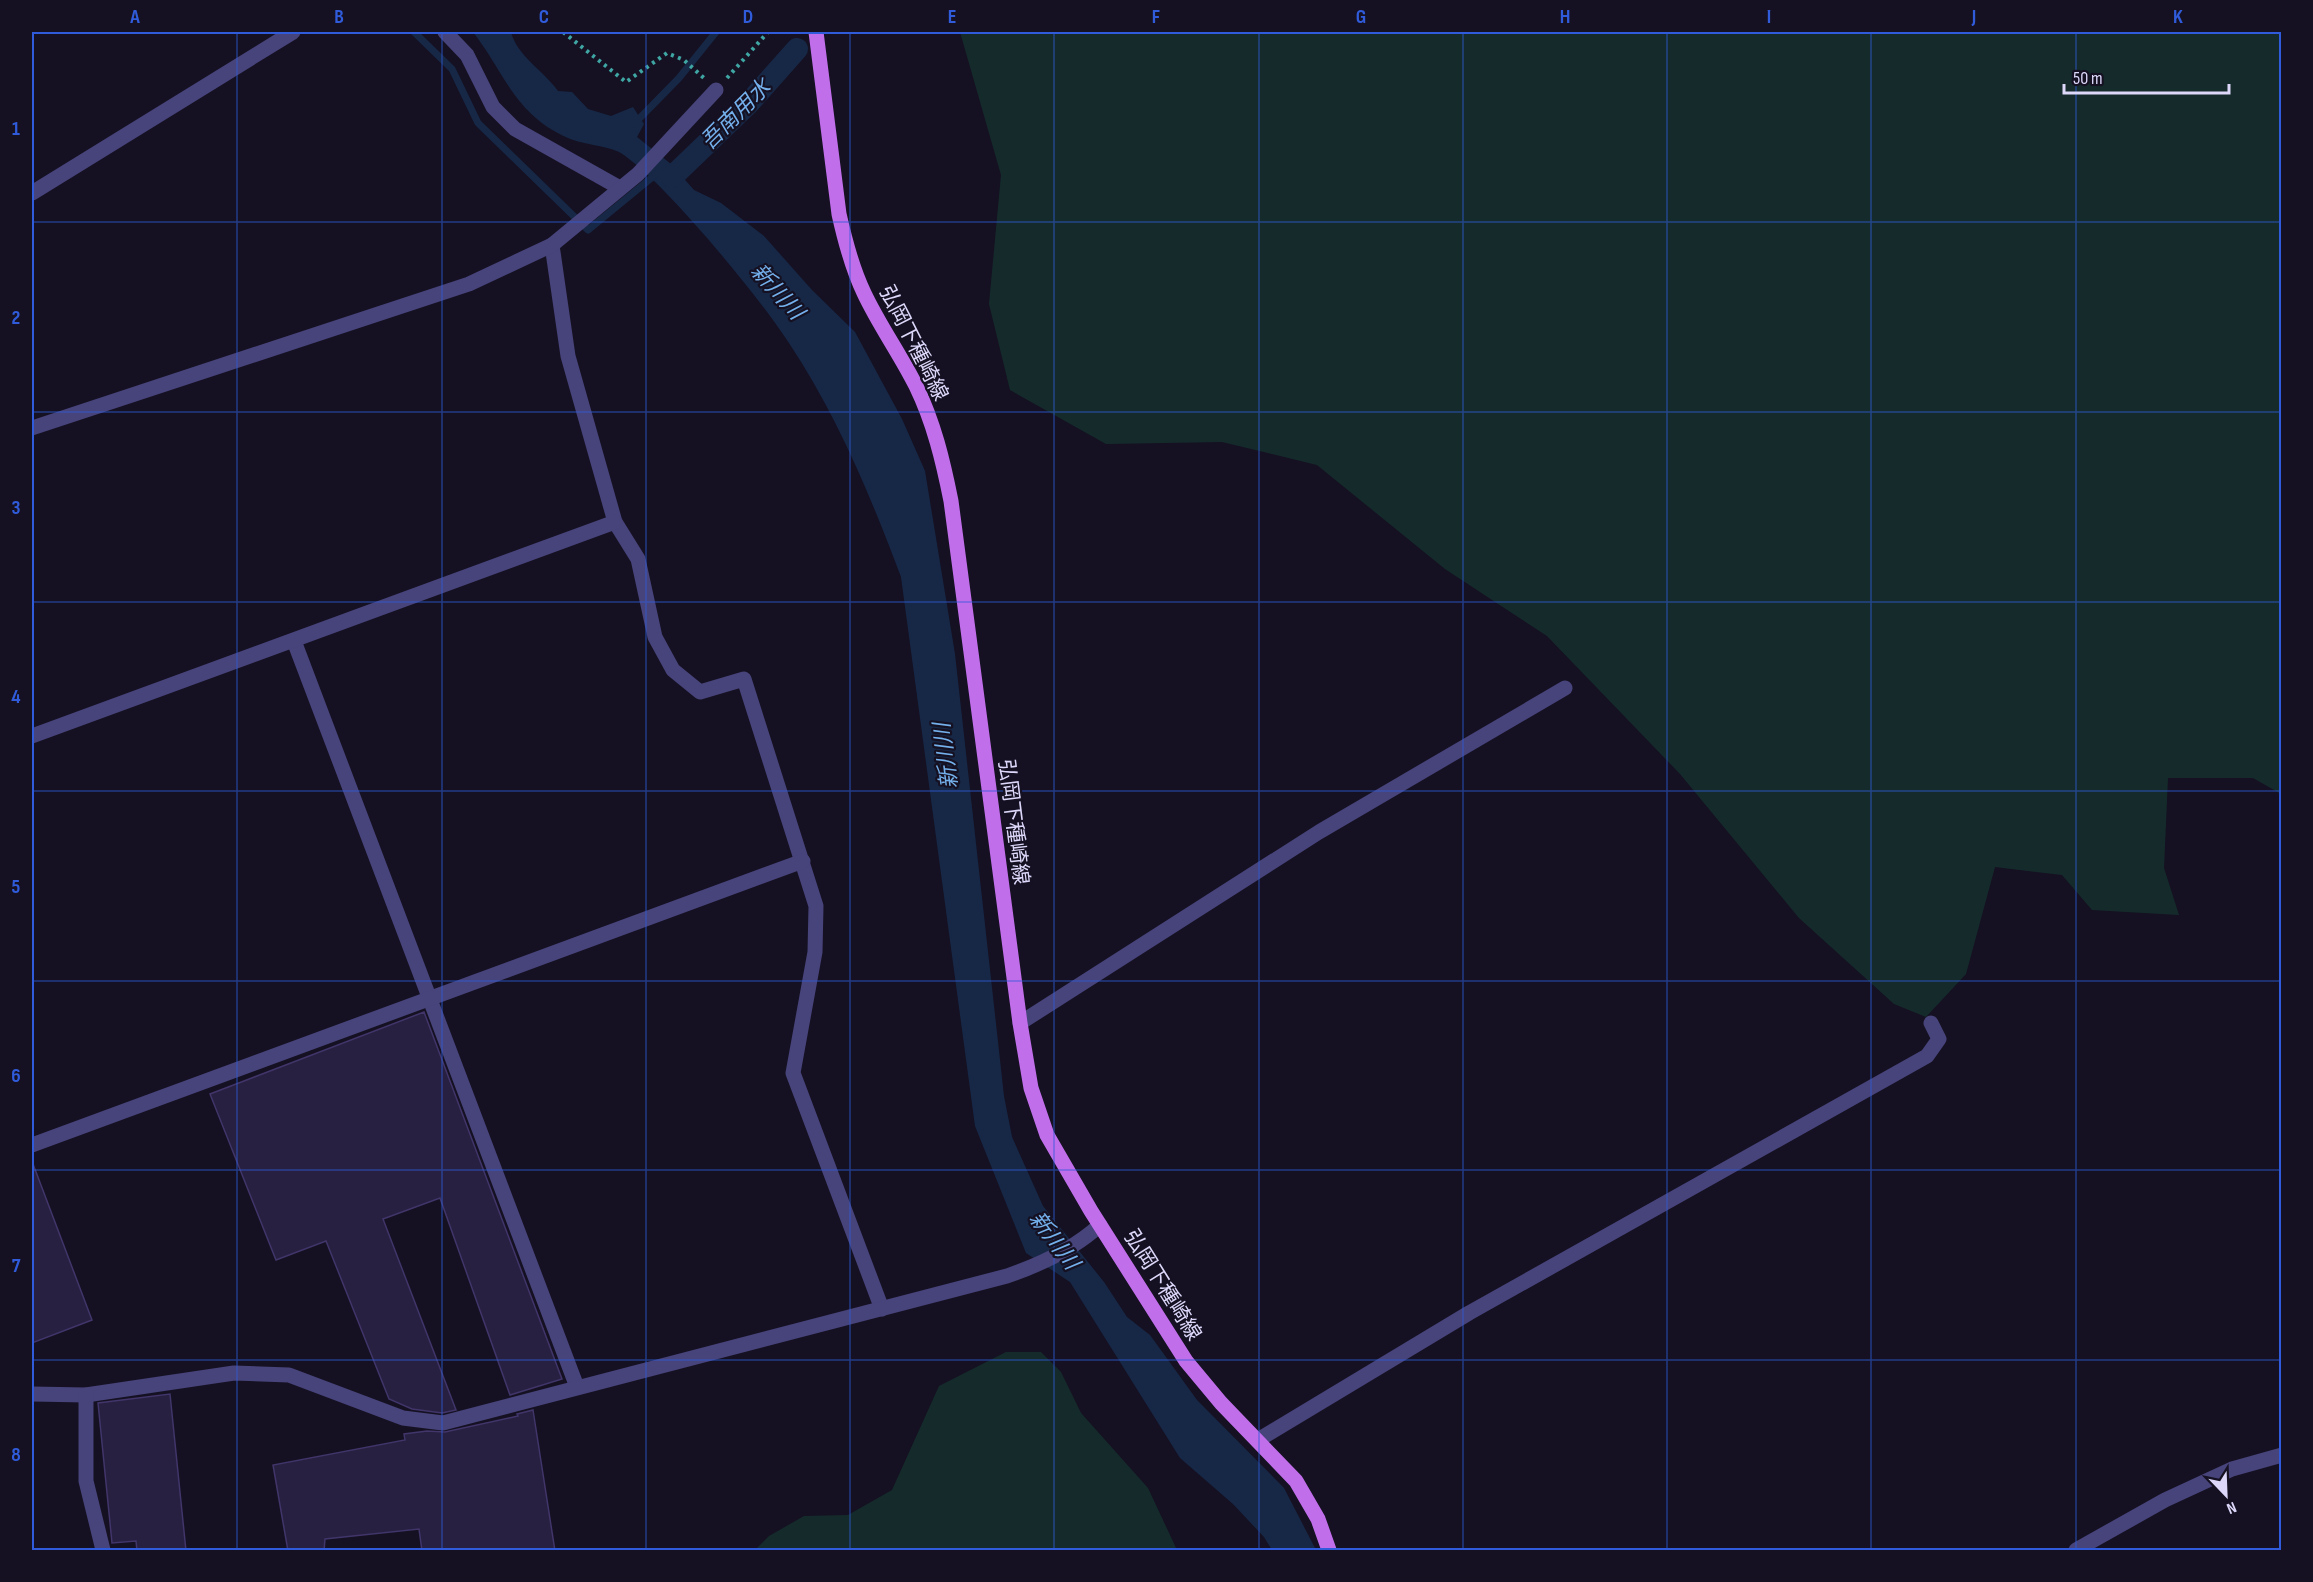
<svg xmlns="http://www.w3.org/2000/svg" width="2313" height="1582" font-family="'Sofia Sans Condensed','Noto Sans JP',sans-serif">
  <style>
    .green { fill: #152b2b }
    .water { fill: #172847 }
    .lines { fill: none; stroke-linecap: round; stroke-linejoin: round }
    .stream { stroke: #172847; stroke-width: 7 }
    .canal { stroke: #172847; stroke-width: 22 }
    .building { fill: #282041; stroke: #41356a; stroke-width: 1.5 }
    .path { stroke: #3fa6a4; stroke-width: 4; stroke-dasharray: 3 4.5; stroke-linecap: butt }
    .minor { stroke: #47437b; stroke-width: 15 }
    .major { stroke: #c16eeb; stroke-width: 15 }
    .grid { fill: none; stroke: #305cdb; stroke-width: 1.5; stroke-opacity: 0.55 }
    .labels { text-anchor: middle; stroke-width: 4.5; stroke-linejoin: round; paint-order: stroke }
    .street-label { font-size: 21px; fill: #ddd8fa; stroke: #151122 }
    .water-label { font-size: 22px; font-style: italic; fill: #74b0ec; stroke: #151122 }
    .neatline { fill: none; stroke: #305cdb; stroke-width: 2 }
    .grid-label { font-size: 20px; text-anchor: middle; font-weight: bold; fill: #305cdb }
  </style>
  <rect width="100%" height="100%" fill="#151122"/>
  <g class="green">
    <path d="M960 32H2281V794L2253 778H2168L2164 868 2179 915 2092 910 2062 875 1995 867 1966 974 1926 1017 1894 1004 1799 918 1680 774 1547 636 1445 569 1317 465 1222 442 1106 444 1010 390 989 304 1001 175Z"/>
    <path d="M1006 1352H1041L1061 1372 1081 1413 1148 1488 1177 1550H755L769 1536 804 1516 848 1515 892 1490 939 1386Z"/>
  </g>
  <path class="water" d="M473 32H511C517 56 544 71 558 91L572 92 588 109 611 116 633 107 644 124 637 137 671 164 694 190 721 203 764 236 812 290 855 332 902 419 925 471 955 654 1004 1096 1012 1137 1043 1206 1104 1282 1127 1317 1150 1335 1197 1400 1284 1488 1316 1550H1272L1264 1537 1233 1504 1180 1458 1070 1282 1026 1253 975 1126 901 577C871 497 837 415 789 343 765 307 736 272 708 239 682 210 656 179 624 155 613 146 583 145 568 138 514 114 505 73 473 32Z"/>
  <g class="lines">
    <g class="stream">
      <path d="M414 32 452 69 478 123 588 230 655 175"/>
      <path d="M634 124 679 78 716 32"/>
    </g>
    <path class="canal" d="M672 177 749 103 797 49"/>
  </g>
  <g class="building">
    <path d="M424 1012 562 1379 510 1395 440 1198 383 1219 456 1410 442 1413 412 1409 389 1399 326 1241 276 1260 210 1094Z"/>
    <path d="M33 1164 92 1320 32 1343V1165Z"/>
    <path d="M170 1394 186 1551H137L136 1541 112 1543 98 1403Z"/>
    <path d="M533 1410 555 1551H422L419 1529 325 1539 324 1551H288L273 1465 405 1440 404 1434 427 1431 445 1432 518 1416 517 1414Z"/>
  </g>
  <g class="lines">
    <g class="path">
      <path d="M563 32 626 82 667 53 684 60 705 79"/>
      <path d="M727 78 768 32"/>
    </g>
    <g class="minor">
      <path d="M445 32 467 55 493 107 515 129 620 188"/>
      <path d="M32 193 293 32"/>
      <path d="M552 245 568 356 615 522 638 559 655 637 673 670 700 692 744 679 816 906 815 952 793 1073 882 1309"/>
      <path d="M32 428 469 284 552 245 638 174 716 90"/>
      <path d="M294 641 577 1387"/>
      <path d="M32 736 615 522"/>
      <path d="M1020 1023 1319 832 1565 688"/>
      <path d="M32 1145 803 861"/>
      <path d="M32 1394 86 1395 234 1373 289 1375 403 1418 443 1423 1007 1276C1039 1265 1075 1248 1100 1225"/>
      <path d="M86 1395V1481L103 1550"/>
      <path d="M1258 1440 1469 1313 1927 1056 1939 1039 1931 1023"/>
      <path d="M2076 1550 2165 1500 2232 1469 2282 1455"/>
    </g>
    <path class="major" d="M816 32 839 214C845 241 852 268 864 293 879 325 900 354 916 386 934 423 943 461 951 501L1020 1023 1031 1088 1047 1135 1091 1211 1186 1361 1221 1403 1296 1481 1318 1519 1329 1550"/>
  </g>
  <path class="grid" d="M237 32V1550M442 32V1550M646 32V1550M850 32V1550M1054 32V1550M1259 32V1550M1463 32V1550M1667 32V1550M1871 32V1550M2076 32V1550M32 222H2282M32 412H2282M32 602H2282M32 791H2282M32 981H2282M32 1170H2282M32 1360H2282"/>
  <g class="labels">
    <g class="street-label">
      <text transform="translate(914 343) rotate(63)" y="7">弘岡下種崎線</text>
      <text transform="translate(1014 822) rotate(83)" y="7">弘岡下種崎線</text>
      <text transform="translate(1163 1285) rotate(58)" y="7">弘岡下種崎線</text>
    </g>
    <g class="water-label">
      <text transform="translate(735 114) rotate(-45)" y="8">吾南用水</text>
      <text transform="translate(778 291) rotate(48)" y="8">新川川</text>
      <text transform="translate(945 756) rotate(-97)" y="8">新川川</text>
      <text transform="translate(1055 1240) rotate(53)" y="8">新川川</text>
    </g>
  </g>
  <rect width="2313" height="1582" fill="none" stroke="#151122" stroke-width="66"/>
  <g transform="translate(2226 1495) rotate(157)" stroke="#151122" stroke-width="4.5" paint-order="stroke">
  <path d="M0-4.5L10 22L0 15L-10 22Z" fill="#ddd8fa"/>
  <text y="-9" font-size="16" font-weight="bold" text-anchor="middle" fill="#ddd8fa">N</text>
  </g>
  <path d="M2064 84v9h165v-9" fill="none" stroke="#ddd8fa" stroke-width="3"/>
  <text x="2073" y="84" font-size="18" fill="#ddd8fa" stroke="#151122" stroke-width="4.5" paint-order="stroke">50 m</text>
  <rect x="33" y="33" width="2247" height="1516" class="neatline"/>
  <g class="grid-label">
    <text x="135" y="23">A</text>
    <text x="339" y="23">B</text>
    <text x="544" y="23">C</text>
    <text x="748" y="23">D</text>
    <text x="952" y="23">E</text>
    <text x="1156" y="23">F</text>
    <text x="1361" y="23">G</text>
    <text x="1565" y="23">H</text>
    <text x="1769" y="23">I</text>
    <text x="1974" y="23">J</text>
    <text x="2178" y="23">K</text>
    <text x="16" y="135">1</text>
    <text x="16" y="324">2</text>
    <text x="16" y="514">3</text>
    <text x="16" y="703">4</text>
    <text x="16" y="893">5</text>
    <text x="16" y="1082">6</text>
    <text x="16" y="1272">7</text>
    <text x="16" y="1461">8</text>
  </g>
</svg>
